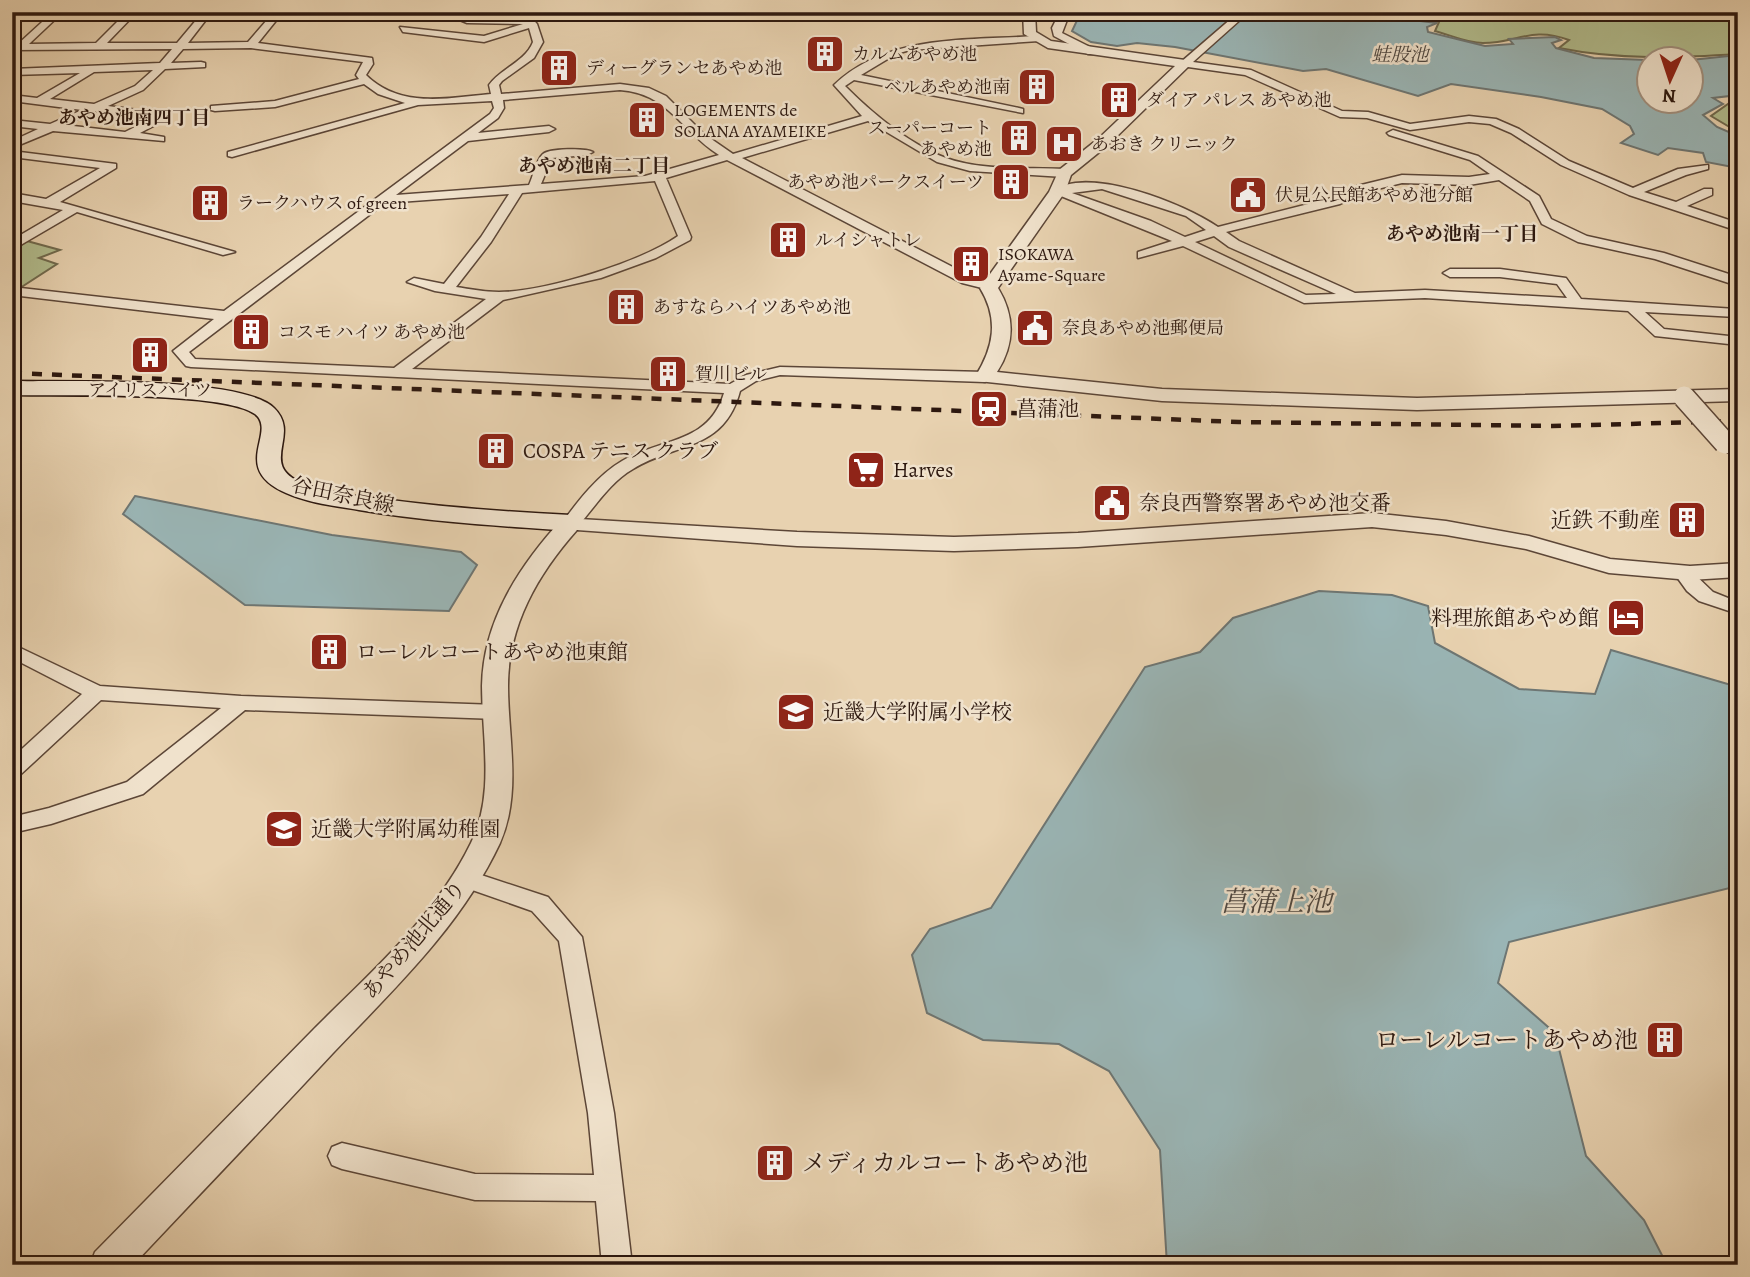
<svg xmlns="http://www.w3.org/2000/svg" width="1750" height="1277" font-family="Alegreya,'Noto Serif JP',serif">
  <style>
    .green { fill: #b2bd8e; stroke: #706a4e; stroke-width: 2 }
    .water { fill: #9ab5b5; stroke: #6e7673; stroke-width: 2 }
    .lines { fill: none; stroke-linecap: round; stroke-linejoin: round }
    .minor-casing { stroke: #5c4637; stroke-width: 3 }
    .tertiary-casing { stroke: #5c4637; stroke-width: 3 }
    .secondary-casing { stroke: #2d180f; stroke-width: 3 }
    .minor { fill: #f0e2cc; fill-rule: evenodd }
    .tertiary { fill: #f0e2cc; fill-rule: evenodd }
    .secondary { fill: #f0e2cc; fill-rule: evenodd }
    .rail { stroke: #2d180f; stroke-width: 4.5; stroke-dasharray: 10 10; stroke-linecap: butt }
    .tertiary-bridge-casing { stroke: #5c4637; stroke-width: 24; stroke-linecap: butt }
    .tertiary-bridge { stroke: #f0e2cc; stroke-width: 21 }
    .labels { text-anchor: middle; stroke-width: 5; stroke-linejoin: round; paint-order: stroke }
    .far-poi-label { font-size: 18px; fill: #2d180f; stroke: #f0e2cc; text-anchor: start }
    .far-water-label { font-size: 19px; font-style: italic; fill: #4e4741; stroke: #f0e2cc }
    .far-neighbourhood-label { font-size: 19px; font-weight: bold; fill: #2d180f; stroke: #f0e2cc }
    .poi-label { font-size: 21px; fill: #2d180f; stroke: #f0e2cc; text-anchor: start }
    .street-label { font-size: 21px; fill: #2d180f; stroke: #f0e2cc }
    .near-poi-label { font-size: 24px; fill: #2d180f; stroke: #f0e2cc; text-anchor: end }
    .near-water-label { font-size: 28px; font-style: italic; fill: #4e4741; stroke: #f0e2cc }
  </style>
  <rect width="100%" height="100%" fill="#e8d2b0"/>
  <filter id="stains"><feTurbulence type="fractalNoise" baseFrequency=".00286" numOctaves="4"/><feColorMatrix values="0 0 0 0 .2 0 0 0 0 .09 0 0 0 0 .02 0 0 0 .5 -.17"/></filter>
  <radialGradient id="worn" r=".72"><stop offset=".6" stop-color="#630" stop-opacity="0"/><stop offset="1" stop-color="#630" stop-opacity=".3"/></radialGradient>
  <g class="green">
    <path d="M1330 12H1738V54C1677 58 1619 60 1559 48L1569 40C1531 26 1517 43 1483 43 1467 43 1450 35 1435 31L1439 22 1385 15 1343 16Z"/>
    <path d="M1735 99H1738V132L1711 116Z"/>
    <path d="M27 241 60 250 39 258 57 264 20 288 12 287V252Z"/>
  </g>
  <g class="water">
    <path d="M1081 12C1199 12 1319 9 1437 23L1427 27 1428 32 1485 46 1513 44 1509 39 1555 37 1561 40 1552 43 1556 48 1594 58 1648 60V102H1690L1691 60 1738 55V95L1713 98 1723 104 1703 115 1717 127 1738 136V168L1706 162 1703 153 1668 148 1658 155 1621 143 1634 134 1630 126 1602 109 1541 97 1451 84 1418 96 1326 69 1303 71 1175 47 1137 43 1117 46 1091 42 1072 31Z"/>
    <path d="M135 496 332 535 461 552 477 565 449 611 245 605 123 514Z"/>
    <path d="M1319 591 1392 595 1428 606 1435 643 1519 689 1595 694 1611 650 1738 687V886L1509 942 1498 983 1555 1033 1586 1156 1644 1220 1667 1265H1167L1160 1150 1109 1071 1059 1044 983 1040 927 1013 912 955 930 929 991 908 1145 667 1200 652 1233 618Z"/>
  </g>
  <g class="lines">
    <defs>
      <g id="minor">
        <path d="M53 12H63L29 44 96 43 127 12H137L107 43H177L203 12H212L188 43 248 42 274 12H283L258 43 372 58 373 64 366 75C401 109 447 98 491 94L489 85C501 68 525 62 533 42L529 28 484 42 403 32 400 27 484 36 523 24 467 23 441 12H454L468 17 521 18 516 12H526L537 24 543 42 534 58 502 81 499 85 501 94 620 84 649 88 666 96 704 134 733 154 862 116 834 85C888 34 964 41 1036 36L1039 41 910 50 896 54 861 75 1019 108 1023 109V113L854 80 845 86C872 113 909 144 946 158 981 171 1027 167 1064 169L1070 173 1064 177 970 171 937 162 868 121 742 158 972 277 994 285V291L962 283 727 160 666 178 691 237 690 240 656 258 601 278 503 300 412 369 730 384 746 375 780 367 985 372 993 377 985 382 780 375 756 381 740 391C724 451 677 442 633 469 610 482 595 507 577 527L571 528 562 523C578 501 598 475 622 461 661 438 709 444 724 393L191 367 186 366 173 351 214 319 12 295V287L224 311 490 114 494 108 492 101 418 105 232 157 228 156V152L405 103 378 94 364 84 275 107 215 111 211 110V106L275 101 359 79 356 75 363 62 251 48 183 49 171 63 201 62 205 63V67L165 69 143 90 108 106 160 113 163 121 140 133 164 137V141L53 131 12 148V141L38 129 12 126V120L50 124 82 110 12 101V95L37 98 80 73 12 75V69L160 63 172 49 12 50V44H18ZM153 70 135 86 94 104 50 99 94 72ZM620 90C668 93 681 131 719 155L645 176 541 184 552 158 587 155 593 152C587 148 549 148 543 154 536 160 533 177 529 185L396 195 468 141 549 132 555 129 549 126 478 133 498 118 504 108 503 100ZM96 111 153 118 125 132 65 125ZM655 181 678 236C641 262 545 292 499 292 485 292 470 289 456 287L491 242 522 193ZM509 194 481 237 444 284 414 278 407 282 435 291 486 299 394 368 195 359 189 352 385 203Z"/>
        <path d="M1060 12H1070L1062 33 1096 50V54H1088L1054 36 1052 28Z"/>
        <path d="M1239 12H1249L1193 62 1251 70 1342 111 1368 112 1410 124 1469 116 1496 119 1519 129 1569 161 1633 188 1678 169 1708 165V169L1686 175 1644 192 1676 202 1704 189H1712V195L1687 206 1738 223V231L1629 195 1561 165 1511 133 1490 124 1469 122 1410 130 1367 118 1340 117 1245 75 1181 66V62Z"/>
        <path d="M1393 130 1478 156 1539 196 1551 219 1587 236 1664 253 1738 277V286L1655 259 1578 242 1542 224 1530 201 1499 180 1469 185 1402 183 1365 192 1340 204 1226 232 1239 241 1355 293 1425 290 1567 298 1557 284 1500 277H1450L1443 273 1450 269H1500L1566 278 1581 299 1736 309V317L1645 312 1664 329 1738 337V345L1655 336 1628 311 1425 298 1304 303 1183 246 1138 258V252L1172 241 1051 192C1086 164 1185 204 1218 227L1332 198 1357 186 1402 175 1469 177 1490 174 1470 160 1389 135 1387 133ZM1102 189 1186 216 1206 230 1185 237 1151 221 1072 193ZM1214 236 1229 247 1336 294 1306 295 1195 242Z"/>
        <path d="M12 151 116 164V168L60 202 235 252 223 255 77 212 12 250V240L63 210 12 201V193L46 199 100 168 12 157Z"/>
        <path d="M1733 446 1738 447V457L1725 451Z"/>
        <path d="M1683 567 1689 569 1713 592 1738 602V614L1699 601 1687 591 1674 573Z"/>
        <path d="M12 644 100 686 241 696 497 705 507 712 497 719 245 710 143 794 51 824 12 833V817L49 808 127 782 221 708 101 700 20 775 12 778V758L82 694 12 658Z"/>
        <path d="M466 870 548 897 582 937 614 1113 632 1265H602L596 1201 475 1200 342 1169 332 1165 328 1156 332 1147 342 1143 475 1174 594 1175 588 1113 559 941 532 911 458 885 454 879 458 873Z"/>
      </g>
      <g id="tertiary">
        <path d="M1023 12H1035L1036 32 1051 41 1185 60 1191 64 1108 145 1071 175 1065 192 998 288C1015 316 1015 344 997 372L1162 389 1417 398 1738 389V401L1417 410 1162 401 978 381 975 377C994 347 999 319 980 288L1049 192 1059 170 1098 139 1175 66 1048 48 1024 34Z"/>
        <path d="M1372 513 1446 521 1529 536 1610 559 1690 566 1738 563V577L1690 580 1609 573 1526 549 1446 535 1372 527 1078 547 954 551 797 546 577 530C538 574 508 625 508 686 508 738 522 793 500 843 461 926 395 988 333 1053 267 1124 200 1194 133 1265H90L95 1252C168 1178 241 1103 314 1029 371 972 435 917 471 843 495 794 482 739 482 686 483 620 520 565 563 518L797 532 954 537 1078 533Z"/>
      </g>
      <path id="secondary" d="M12 381C62 382 242 376 274 408 303 436 254 466 307 485 334 494 364 497 391 500 451 508 511 512 571 515L580 518 584 523 580 528 571 531C500 526 429 522 359 510 335 506 308 503 286 493 229 468 278 432 255 414 224 391 58 396 12 395Z"/>
    </defs>
    <use href="#minor" class="minor-casing"/>
    <use href="#tertiary" class="tertiary-casing"/>
    <use href="#secondary" class="secondary-casing"/>
    <use href="#minor" class="minor"/>
    <use href="#tertiary" class="tertiary"/>
    <use href="#secondary" class="secondary"/>
    <path class="rail" d="M12 373 1239 422 1552 426 1738 421"/>
    <defs>
      <path id="tertiary-bridge" d="M1684 397 1725 443"/>
    </defs>
    <use href="#tertiary-bridge" class="tertiary-bridge-casing"/>
    <use href="#tertiary-bridge" class="tertiary-bridge"/>
  </g>
  <defs>
    <symbol id="building-square" viewBox="-11 -11 22 22"><rect x="-9" y="-9" width="18" height="18" rx="4" fill="#8f2418" stroke="#f0e2cc"/><path d="M-4-6H4V6H1V3H-1V6H-4ZM-2.5-4.3h1.7v1.8h-1.7ZM.8-4.3h1.7v1.8H.8ZM-2.5-1h1.7V.8h-1.7ZM.8-1h1.7V.8H.8Z" fill="#fff"/></symbol>
    <symbol id="hospital-square" viewBox="-11 -11 22 22"><rect x="-9" y="-9" width="18" height="18" rx="4" fill="#8f2418" stroke="#f0e2cc"/><path d="M-5-5h3v3.5h4V-5h3V5h-3V1.5h-4V5h-3Z" fill="#fff"/></symbol>
    <symbol id="civic-square" viewBox="-11 -11 22 22"><rect x="-9" y="-9" width="18" height="18" rx="4" fill="#8f2418" stroke="#f0e2cc"/><path d="M-.6-6.5H3V-4.5H.6V-3L4-1V1h2V6H-6V1h2V-1L-.6-3ZM-1.2 2.5V6h2.4V2.5Z" fill="#fff"/></symbol>
    <symbol id="station-square" viewBox="-11 -11 22 22"><rect x="-9" y="-9" width="18" height="18" rx="4" fill="#8f2418" stroke="#f0e2cc"/><path d="M-3-6H3Q5-6 5-4V2Q5 4 3 4L4.5 6H3L1.5 4h-3L-3 6H-4.5L-3 4Q-5 4-5 2V-4Q-5-6-3-6ZM-3.5-4v3h7v-3ZM-3.5 1v1.5H-2V1ZM2 1v1.5H3.5V1Z" fill="#fff"/></symbol>
    <symbol id="supermarket-square" viewBox="-11 -11 22 22"><rect x="-9" y="-9" width="18" height="18" rx="4" fill="#8f2418" stroke="#f0e2cc"/><path d="M-6-5.5h2.5l.6 2H6L4.5 2H-2.5L-4.4-4H-6ZM-1.5 3.2a1.3 1.3 0 1 0 .1 0ZM3 3.2a1.3 1.3 0 1 0 .1 0Z" fill="#fff"/></symbol>
    <symbol id="hotel-square" viewBox="-11 -11 22 22"><rect x="-9" y="-9" width="18" height="18" rx="4" fill="#8f2418" stroke="#f0e2cc"/><path d="M-6-4.5h1.5V1H6V5H4.5V3h-9V5H-6ZM-4 0a1.8 1.8 0 1 1 3.6 0ZM.5 0V-2.5h3Q6-2.5 6 0Z" fill="#fff"/></symbol>
    <symbol id="school-square" viewBox="-11 -11 22 22"><rect x="-9" y="-9" width="18" height="18" rx="4" fill="#8f2418" stroke="#f0e2cc"/><path d="M0-5L7-2L0 1L-7-2ZM-4 1L0 2.5L4 1V4Q0 6-4 4Z" fill="#fff"/></symbol>
  </defs>
  <g fill-rule="evenodd">
    <use href="#building-square" x="803" y="32" width="44" height="44"/>
    <use href="#building-square" x="537" y="46" width="44" height="44"/>
    <use href="#building-square" x="1015" y="65" width="44" height="44"/>
    <use href="#building-square" x="1097" y="78" width="44" height="44"/>
    <use href="#building-square" x="625" y="98" width="44" height="44"/>
    <use href="#building-square" x="997" y="116" width="44" height="44"/>
    <use href="#hospital-square" x="1042" y="122" width="44" height="44"/>
    <use href="#building-square" x="989" y="160" width="44" height="44"/>
    <use href="#civic-square" x="1226" y="173" width="44" height="44"/>
    <use href="#building-square" x="188" y="181" width="44" height="44"/>
    <use href="#building-square" x="766" y="218" width="44" height="44"/>
    <use href="#building-square" x="949" y="242" width="44" height="44"/>
    <use href="#building-square" x="604" y="285" width="44" height="44"/>
    <use href="#civic-square" x="1013" y="306" width="44" height="44"/>
    <use href="#building-square" x="229" y="310" width="44" height="44"/>
    <use href="#building-square" x="128" y="333" width="44" height="44"/>
    <use href="#building-square" x="646" y="352" width="44" height="44"/>
    <use href="#station-square" x="967" y="387" width="44" height="44"/>
    <use href="#building-square" x="474" y="429" width="44" height="44"/>
    <use href="#supermarket-square" x="844" y="448" width="44" height="44"/>
    <use href="#civic-square" x="1090" y="481" width="44" height="44"/>
    <use href="#building-square" x="1665" y="498" width="44" height="44"/>
    <use href="#hotel-square" x="1604" y="596" width="44" height="44"/>
    <use href="#building-square" x="307" y="630" width="44" height="44"/>
    <use href="#school-square" x="774" y="690" width="44" height="44"/>
    <use href="#school-square" x="262" y="807" width="44" height="44"/>
    <use href="#building-square" x="1643" y="1018" width="44" height="44"/>
    <use href="#building-square" x="753" y="1141" width="44" height="44"/>
  </g>
  <g class="labels">
    <g class="far-poi-label">
      <text x="852" y="60">カルムあやめ池</text>
      <text x="586" y="74">ディーグランセあやめ池</text>
      <text x="1010" y="93" text-anchor="end">ベルあやめ池南</text>
      <text x="1146" y="106">ダイア パレス あやめ池</text>
      <text x="674" y="116">LOGEMENTS de<tspan x="674" dy="21">SOLANA AYAMEIKE</tspan></text>
      <text x="992" y="134" text-anchor="end">スーパーコート<tspan x="992" dy="21">あやめ池</tspan></text>
      <text x="1091" y="150">あおき クリニック</text>
      <text x="984" y="188" text-anchor="end">あやめ池パークスイーツ</text>
      <text x="1275" y="201">伏見公民館あやめ池分館</text>
      <text x="237" y="209">ラークハウス of green</text>
      <text x="815" y="246">ルイシャトレ</text>
      <text x="998" y="260">ISOKAWA<tspan x="998" dy="21">Ayame-Square</tspan></text>
      <text x="653" y="313">あすならハイツあやめ池</text>
      <text x="1062" y="334">奈良あやめ池郵便局</text>
      <text x="278" y="338">コスモ ハイツ あやめ池</text>
      <text x="695" y="380">賀川ビル</text>
      <text x="150" y="396" text-anchor="middle">アイリスハイツ</text>
    </g>
    <g class="far-water-label">
      <text x="1400" y="61">蛙股池</text>
    </g>
    <g class="far-neighbourhood-label">
      <text x="134" y="124">あやめ池南四丁目</text>
      <text x="594" y="172">あやめ池南二丁目</text>
      <text x="1462" y="240">あやめ池南一丁目</text>
    </g>
    <g class="poi-label">
      <text x="1016" y="416">菖蒲池</text>
      <text x="523" y="458">COSPA テニス クラブ</text>
      <text x="893" y="477">Harves</text>
      <text x="1139" y="510">奈良西警察署あやめ池交番</text>
      <text x="1660" y="527" text-anchor="end">近鉄 不動産</text>
      <text x="1599" y="625" text-anchor="end">料理旅館あやめ館</text>
      <text x="356" y="659">ローレルコートあやめ池東館</text>
      <text x="823" y="719">近畿大学附属小学校</text>
      <text x="311" y="836">近畿大学附属幼稚園</text>
    </g>
    <g class="street-label">
      <text transform="translate(343 495) rotate(12)" y="7">谷田奈良線</text>
      <text transform="translate(414 940) rotate(-50)" y="7">あやめ池北通り</text>
    </g>
    <g class="near-poi-label">
      <text x="1638" y="1048">ローレルコートあやめ池</text>
      <text x="802" y="1171" text-anchor="start">メディカルコートあやめ池</text>
    </g>
    <g class="near-water-label">
      <text x="1276" y="911">菖蒲上池</text>
    </g>
  </g>
  <rect width="1750" height="1277" fill="none" stroke="#e8d2b0" stroke-width="42"/>
  <rect x="14" y="14" width="1722" height="1249" fill="none" stroke="#2d180f" stroke-width="3.5"/>
  <rect x="21" y="21" width="1708" height="1235" fill="none" stroke="#2d180f" stroke-width="2"/>
  <g transform="translate(1670 80) rotate(183)"><circle r="33" fill="#f0e2cc" stroke="#a29180" stroke-width="2"/>
  <path d="M0-5L12 26L0 18L-12 26Z" fill="#8f2418"/>
  <text y="-10" font-size="19" font-weight="bold" text-anchor="middle" fill="#2d180f">N</text>
  </g>
  <rect width="100%" height="100%" filter="url(#stains)"/>
  <rect width="100%" height="100%" fill="url(#worn)"/>
</svg>
